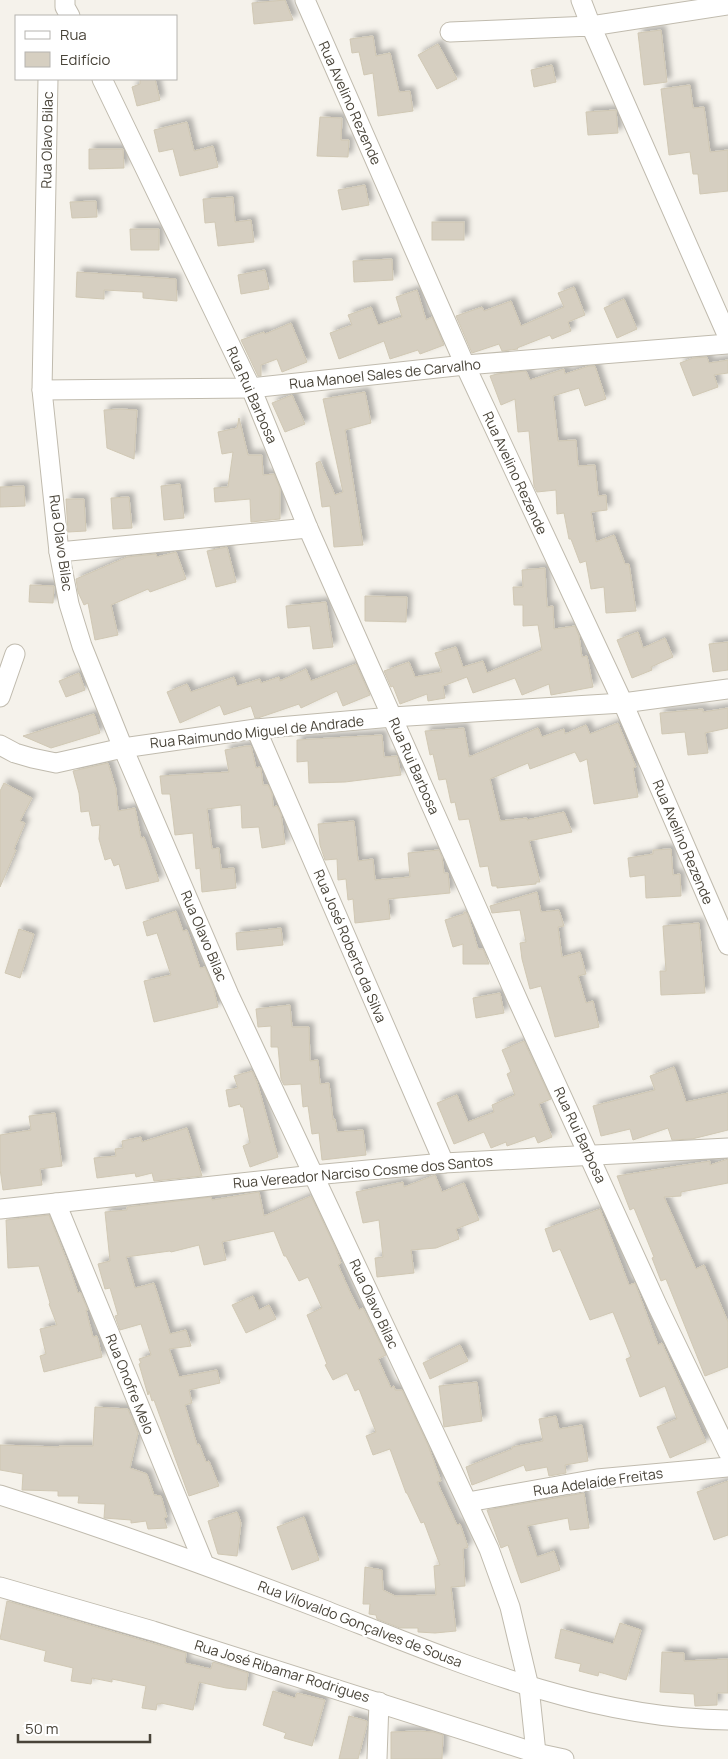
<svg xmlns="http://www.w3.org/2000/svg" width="728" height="1759" font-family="Manrope,sans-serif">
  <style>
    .building { fill: #d6cfc1; stroke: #d0c8b4; filter: url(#shadow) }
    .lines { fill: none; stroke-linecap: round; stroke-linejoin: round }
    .street-casing { stroke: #c0bbae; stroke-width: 21 }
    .street { stroke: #fff; stroke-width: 19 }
    .labels { text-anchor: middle; stroke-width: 5; stroke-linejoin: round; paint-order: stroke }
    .street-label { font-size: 14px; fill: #494439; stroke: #fff }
  </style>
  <defs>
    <filter id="shadow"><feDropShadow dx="4.5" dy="-4.5" stdDeviation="2.5" flood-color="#0004"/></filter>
  </defs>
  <rect width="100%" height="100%" fill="#f5f2eb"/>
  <g class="building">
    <path d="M285 0 293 20 254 24 252 3Z"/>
    <path d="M661 30 667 82 644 85 638 33Z"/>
    <path d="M373 36 376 56 390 53 399 92 410 91 413 111 378 116 373 73 364 75 359 52 352 53 350 39Z"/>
    <path d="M438 44 457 79 437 89 418 55Z"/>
    <path d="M552 65 556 82 534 87 531 70Z"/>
    <path d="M140 79H155L160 100 137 106 132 87 140 84Z"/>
    <path d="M690 85 693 108 704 107 710 152 728 150V191L700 194 698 174H693L690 152 669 155 661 89Z"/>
    <path d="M616 110 618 133 588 135 586 112Z"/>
    <path d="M320 117 342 118 341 140H349L348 157 317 156Z"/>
    <path d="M187 122 194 151 213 146 218 167 180 176 173 149 159 152 154 130Z"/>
    <path d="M89 149H123L124 168 89 169Z"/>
    <path d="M365 185 369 205 342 210 338 190Z"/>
    <path d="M233 197 235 222 251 220 254 242 218 246 215 222 205 223 203 199Z"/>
    <path d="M96 201 97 217 72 218 70 202Z"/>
    <rect x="432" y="222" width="32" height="18"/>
    <path d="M130 229H159V250H131Z"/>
    <path d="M392 259 393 280 354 282 353 261Z"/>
    <path d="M265 270 269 289 241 294 238 275Z"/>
    <path d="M77 272 176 279 177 301 143 298V292L104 290V299L76 297Z"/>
    <path d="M574 287 585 315 568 322 571 331 552 339 550 335 517 348 518 349 502 351 499 344 472 353 456 316 482 307 484 311 511 301 521 326 564 307 558 293Z"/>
    <path d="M417 290 426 320 432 317 444 345 420 354 418 350 390 359 384 341 339 359 330 333 352 325 348 315 371 307 378 325 402 317 396 297Z"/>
    <path d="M624 299 637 329 617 338 604 308Z"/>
    <path d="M291 323 307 362 282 372 277 359 261 365V376H258L241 340 264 332 265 334Z"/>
    <path d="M707 357 709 363 728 360V373L714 375 718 387 693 396 680 363 693 358Z"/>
    <path d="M589 366H595L606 399 585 406 579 388 553 396 558 441 576 440 578 466 595 465 598 496 606 495 607 510 591 512 596 542 614 535 625 564H629L636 611 606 613 604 587 591 589 586 561 580 563 571 539H569L564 513 557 514 556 490 537 492 534 486 529 431 518 432 515 399 501 405 490 376 497 374 526 371 530 380 564 369 565 374Z"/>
    <path d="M365 392 371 423 345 430 363 545 334 547 330 506 322 507 316 463 320 461 335 495 343 492 323 399Z"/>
    <path d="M292 395 305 424 285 432 272 403Z"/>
    <path d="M120 409 137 410 134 459 107 448 104 410Z"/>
    <path d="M239 418 248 455H262L263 475 274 474 280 488V519L251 522 250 499 215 502 214 488 228 487 233 452 222 454 218 432 237 428Z"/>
    <path d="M180 484 184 518 164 520 161 486Z"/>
    <path d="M24 486 25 506 0 507V487Z"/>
    <path d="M129 497 132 528 113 529 111 498Z"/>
    <path d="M66 499H84L86 531 68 532Z"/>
    <path d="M227 547 236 582 216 587 207 551Z"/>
    <path d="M176 552 186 579 150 592 148 589 111 605 118 635 95 640 88 603 84 605 78 592 76 579 127 557 156 554 157 557Z"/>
    <path d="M545 568 547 607 553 606 554 629 575 626 579 636 582 657 587 656 593 687 551 695 549 684 522 695 515 678 473 693 467 677 443 686 445 698 428 701 427 694 400 704 393 686 391 687 384 671 409 662 415 677 442 672 435 653 456 647 463 667 483 661 487 673 542 650 538 625 523 626V605H514L513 587H523L522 570Z"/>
    <path d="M30 585 54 586 53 603 29 602Z"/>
    <path d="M365 596 407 597 406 622 365 621Z"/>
    <path d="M326 602 333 647 313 649 310 626 288 628 286 606Z"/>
    <path d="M638 632 643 648 665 638 673 657 651 667 652 670 632 678 617 640Z"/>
    <path d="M728 642V670L713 672 709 644Z"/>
    <path d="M356 664 370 695 343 706 337 691 301 708 299 704 258 718H255L251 706 224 715 220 705 180 723 167 692 187 684 191 692 234 677 237 686 260 679 261 683 279 677 280 681 306 669 311 681Z"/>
    <path d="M79 673 85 690 66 697 59 681Z"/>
    <path d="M728 708V728L705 733 708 753 688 755 685 732 662 734 660 713 703 709V712Z"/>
    <path d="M94 714 100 733 51 748 23 736Z"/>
    <path d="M618 723 636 767 633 768 638 797 594 804 587 759 580 762 575 752 530 769 528 763 490 779 500 821 527 818V820L564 812 572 832 529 841 540 882H536V884L497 888V886H492L488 866 480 867 469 819 459 820 455 802 451 803 446 779 439 780 433 754 430 755 425 731 464 728 469 757 538 728 542 737 564 729 565 734 586 725 590 734Z"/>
    <path d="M382 735 384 757 397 756 401 775 345 782 309 783 308 761 297 762V740Z"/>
    <path d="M246 746H251L256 768 260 767 261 769 263 785H268L272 793 273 807 277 806 281 814 285 844 262 848 259 827 242 828 241 805 207 809 212 849 219 848 221 869 234 868 236 888 202 892 200 868 196 869 193 833 175 835 170 794H162L160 776 229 772 225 750Z"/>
    <path d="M108 763 116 789 118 811 135 808 141 838 144 837 159 881 126 889 119 864 114 866 111 858 105 860 99 839 100 825 92 826 89 811 81 812 79 793 73 771Z"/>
    <path d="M4 783 32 798 20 821 25 823 14 849 16 850 0 887V791Z"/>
    <path d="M354 821 358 861 373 859 375 880 410 877 408 853 439 850 442 857 444 873H448L450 893 388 899 390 919 355 923 353 899 348 900 346 879 338 880 337 859 325 860 320 845 318 824Z"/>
    <path d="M671 849 673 875 680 874 681 896 646 898 645 875 630 877 628 858 653 854V850Z"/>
    <path d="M537 892 541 912 559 910 564 926 558 927 562 957 580 952 586 974 578 976 586 1003 593 1001 599 1027 555 1037 541 986 530 989 522 959 520 943 526 942 520 910 492 913 490 906Z"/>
    <path d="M176 911 183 931 187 930 200 968 205 967 213 986 218 1007 154 1022 144 981 171 975 157 933 147 936 143 922Z"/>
    <path d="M464 912H466L468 915 478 949H483L489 964H463V944L453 947 445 920 464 914Z"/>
    <path d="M699 923 705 993 661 995 660 971H666L663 926Z"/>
    <path d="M281 928 283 945 237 950 236 933Z"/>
    <path d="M19 929 34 934 20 978 5 973Z"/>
    <path d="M500 993 504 1013 476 1018 473 998Z"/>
    <path d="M290 1005 292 1027H309L310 1061 318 1060 320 1084 329 1083 333 1120 335 1119 337 1132 363 1130 366 1155 322 1160 319 1133 312 1134 308 1106 303 1107 301 1084 284 1085 281 1079 278 1047H271V1026L258 1027 256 1009Z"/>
    <path d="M524 1041 551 1099 539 1104 552 1137 538 1143 535 1136 507 1146 506 1142 491 1148 484 1132 454 1144 437 1103 457 1095 468 1122 494 1112 492 1105 515 1095 507 1074 511 1072 502 1050Z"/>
    <path d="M674 1067 686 1102 728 1093V1130L692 1139 672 1140 668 1128 633 1140 630 1129 601 1136 593 1106 655 1090 650 1076Z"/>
    <path d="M252 1071 257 1082 278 1157 250 1167 243 1146 250 1143 243 1107H241L240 1104 229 1107 226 1090 238 1088 234 1076Z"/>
    <path d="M55 1113 62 1166 40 1169 42 1185 3 1190 0 1169V1135L31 1130 29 1116Z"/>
    <path d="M187 1128 202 1176 154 1181 152 1173 136 1177 135 1173 97 1178 94 1158 116 1156 115 1149 123 1148 122 1141 141 1137 142 1142Z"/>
    <path d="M728 1159V1183L681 1192V1196L664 1197 696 1269 704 1265 728 1322V1367L705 1376 666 1279 661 1281 652 1258 654 1257 634 1208 630 1210 617 1176 710 1161V1165Z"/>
    <path d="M435 1175 442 1192 464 1183 479 1220 456 1229 459 1239 436 1248 411 1250 414 1273 377 1277 375 1258 383 1257 379 1220 363 1223 356 1192 403 1182 404 1187Z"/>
    <path d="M259 1192 264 1216 311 1196 335 1247 341 1263 338 1265 351 1294 359 1310 363 1308 386 1355 378 1359 391 1388 394 1386 395 1390H402L428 1445 441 1481 437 1482 457 1525 460 1524 468 1547 463 1549 465 1586 451 1587 456 1631 435 1633 418 1632V1628H400L377 1619 376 1615 369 1614 370 1604H363L365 1567 382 1570 383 1590 395 1596 436 1595 434 1566 440 1565 424 1522 421 1523 407 1493H406L390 1449 373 1455 366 1436 376 1432 359 1389 355 1391 347 1373 333 1380 325 1365 327 1364 307 1315 322 1308 308 1277 299 1281 286 1256H284L274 1231 222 1242 226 1260 204 1265 199 1245 171 1252 170 1251 126 1257 135 1288 154 1283 170 1334 186 1330 191 1346 169 1349 179 1377 217 1370 220 1383 189 1390 192 1403 185 1405 197 1445 199 1444 206 1462 209 1461 219 1486 189 1496 154 1400 152 1401 149 1391 148 1395 139 1364 141 1363 139 1359 151 1355 141 1324 120 1330 115 1316 118 1315 110 1288 105 1289 98 1264 110 1261 105 1212 127 1210V1207L211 1197 212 1200Z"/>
    <path d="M600 1209 629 1285 635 1283 658 1345 662 1343 706 1442 670 1458 657 1427 677 1419 665 1386 640 1397 626 1359 631 1357 613 1312 590 1320 560 1249 553 1252 545 1229Z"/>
    <path d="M49 1215 67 1261 78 1293 80 1292 88 1310H86L93 1337 97 1336 102 1357 44 1372 40 1356 46 1354 40 1329 57 1325 49 1304 50 1303 39 1266 8 1268 6 1220Z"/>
    <path d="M253 1296 259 1310 269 1305 276 1319 246 1333 232 1305Z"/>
    <path d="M460 1345 468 1361 430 1379 423 1363Z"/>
    <path d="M477 1382 482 1421 444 1427 439 1386Z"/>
    <path d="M95 1407 128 1409 138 1433 130 1468 147 1474 154 1495 161 1496 167 1517 164 1518 167 1528 148 1529 146 1521 131 1523V1520L104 1518 105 1504 78 1503 79 1496H58V1491L22 1490 23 1474 0 1470V1445L59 1447V1446H93Z"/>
    <path d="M556 1416 559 1429 582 1425 588 1461 565 1465 566 1473 549 1476 547 1467 526 1471 524 1465 472 1485 466 1467 512 1449V1447L543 1441 539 1419Z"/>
    <path d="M728 1481V1535L714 1540 697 1492Z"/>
    <path d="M584 1493 589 1528 570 1530 568 1518 527 1526 537 1557 554 1551 560 1570 521 1583 508 1545 501 1548 487 1510Z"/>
    <path d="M237 1512 241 1523 237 1556 218 1554 208 1521Z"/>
    <path d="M304 1517 319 1560 292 1570 277 1527Z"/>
    <path d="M7 1601 186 1653 185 1663 211 1669 213 1662 248 1673 246 1690 226 1688 199 1682 193 1710 161 1703V1704H157L156 1710 142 1708 146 1686 112 1679V1682L92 1678 91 1684 71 1681 73 1668 44 1661 46 1651 0 1639Z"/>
    <path d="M620 1623 641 1630 626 1680 599 1672 598 1676 579 1671 581 1664 555 1658 561 1629 613 1644Z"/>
    <path d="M662 1652 684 1653V1661L728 1659V1693H717V1705L695 1706 694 1694 660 1692Z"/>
    <path d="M273 1691 295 1698 297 1693 325 1700 312 1746 284 1738 286 1733 263 1725Z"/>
    <path d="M349 1716 367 1721V1724L358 1759H339Z"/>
    <path d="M419 1731 433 1732 443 1735 442 1759H391V1732Z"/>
  </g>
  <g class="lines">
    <defs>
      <g id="street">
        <path d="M65 0V7L70 16"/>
        <path d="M305 0 465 365 623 703 728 945"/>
        <path d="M581 0 591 26 728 5"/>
        <path d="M450 32 591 26 728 337"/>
        <path d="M48 79 42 390 59 552 69 604 82 646 123 748 229 995 489 1549 510 1607 529 1687 536 1753"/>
        <path d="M102 79 251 388 308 528 520 1005 658 1307 728 1452"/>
        <path d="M42 390 251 388 465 365 728 344"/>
        <path d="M59 552 308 528"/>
        <path d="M0 697 15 654"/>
        <path d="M256 729 444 1163"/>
        <path d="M0 745 15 753 32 758 56 763 123 748 256 729 392 717 623 703 728 689"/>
        <path d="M56 1203 204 1564"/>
        <path d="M0 1209 314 1175 444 1163 728 1148"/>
        <path d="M0 1495C108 1529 213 1568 319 1608 450 1659 585 1719 728 1720"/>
        <path d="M468 1502 597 1479 728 1467"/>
        <path d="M0 1587 153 1631 536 1753 564 1759"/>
        <path d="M377 1759 379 1702"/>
      </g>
    </defs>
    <use href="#street" class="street-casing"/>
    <use href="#street" class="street"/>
  </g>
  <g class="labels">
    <g class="street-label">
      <text transform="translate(350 103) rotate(66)" y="5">Rua Avelino Rezende</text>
      <text transform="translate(47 140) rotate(-89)" y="5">Rua Olavo Bilac</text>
      <text transform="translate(385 374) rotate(-6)" y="5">Rua Manoel Sales de Carvalho</text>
      <text transform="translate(252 395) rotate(66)" y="5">Rua Rui Barbosa</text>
      <text transform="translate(515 473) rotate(65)" y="5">Rua Avelino Rezende</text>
      <text transform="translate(61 543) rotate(82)" y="5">Rua Olavo Bilac</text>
      <text transform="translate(257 732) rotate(-6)" y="5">Rua Raimundo Miguel de Andrade</text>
      <text transform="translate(414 766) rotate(66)" y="5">Rua Rui Barbosa</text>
      <text transform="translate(683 842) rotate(67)" y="5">Rua Avelino Rezende</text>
      <text transform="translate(204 936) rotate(67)" y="5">Rua Olavo Bilac</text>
      <text transform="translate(350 946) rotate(67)" y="5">Rua José Roberto da Silva</text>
      <text transform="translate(580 1135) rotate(65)" y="5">Rua Rui Barbosa</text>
      <text transform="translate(363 1172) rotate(-5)" y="5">Rua Vereador Narciso Cosme dos Santos</text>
      <text transform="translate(374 1304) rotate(65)" y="5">Rua Olavo Bilac</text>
      <text transform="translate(130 1384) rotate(68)" y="5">Rua Onofre Melo</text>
      <text transform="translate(598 1482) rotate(-8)" y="5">Rua Adelaíde Freitas</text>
      <text transform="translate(360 1624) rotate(21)" y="5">Rua Vilovaldo Gonçalves de Sousa</text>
      <text transform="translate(282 1671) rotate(17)" y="5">Rua José Ribamar Rodrigues</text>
    </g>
  </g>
  <rect x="15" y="15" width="162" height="65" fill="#ffffff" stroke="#b6b4b0"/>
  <rect x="25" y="31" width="25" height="8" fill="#ffffff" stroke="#b6b4b0"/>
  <text x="60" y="40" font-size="15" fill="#494439">Rua</text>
  <rect x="25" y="52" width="25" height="15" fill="#d6cfc1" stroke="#b6b4b0"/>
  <text x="60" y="65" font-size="15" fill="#494439">Edifício</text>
  <path d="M18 1734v8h132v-8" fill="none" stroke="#494439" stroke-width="2.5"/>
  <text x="25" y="1734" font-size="15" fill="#494439" stroke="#ffffff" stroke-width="4" paint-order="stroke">50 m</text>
</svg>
